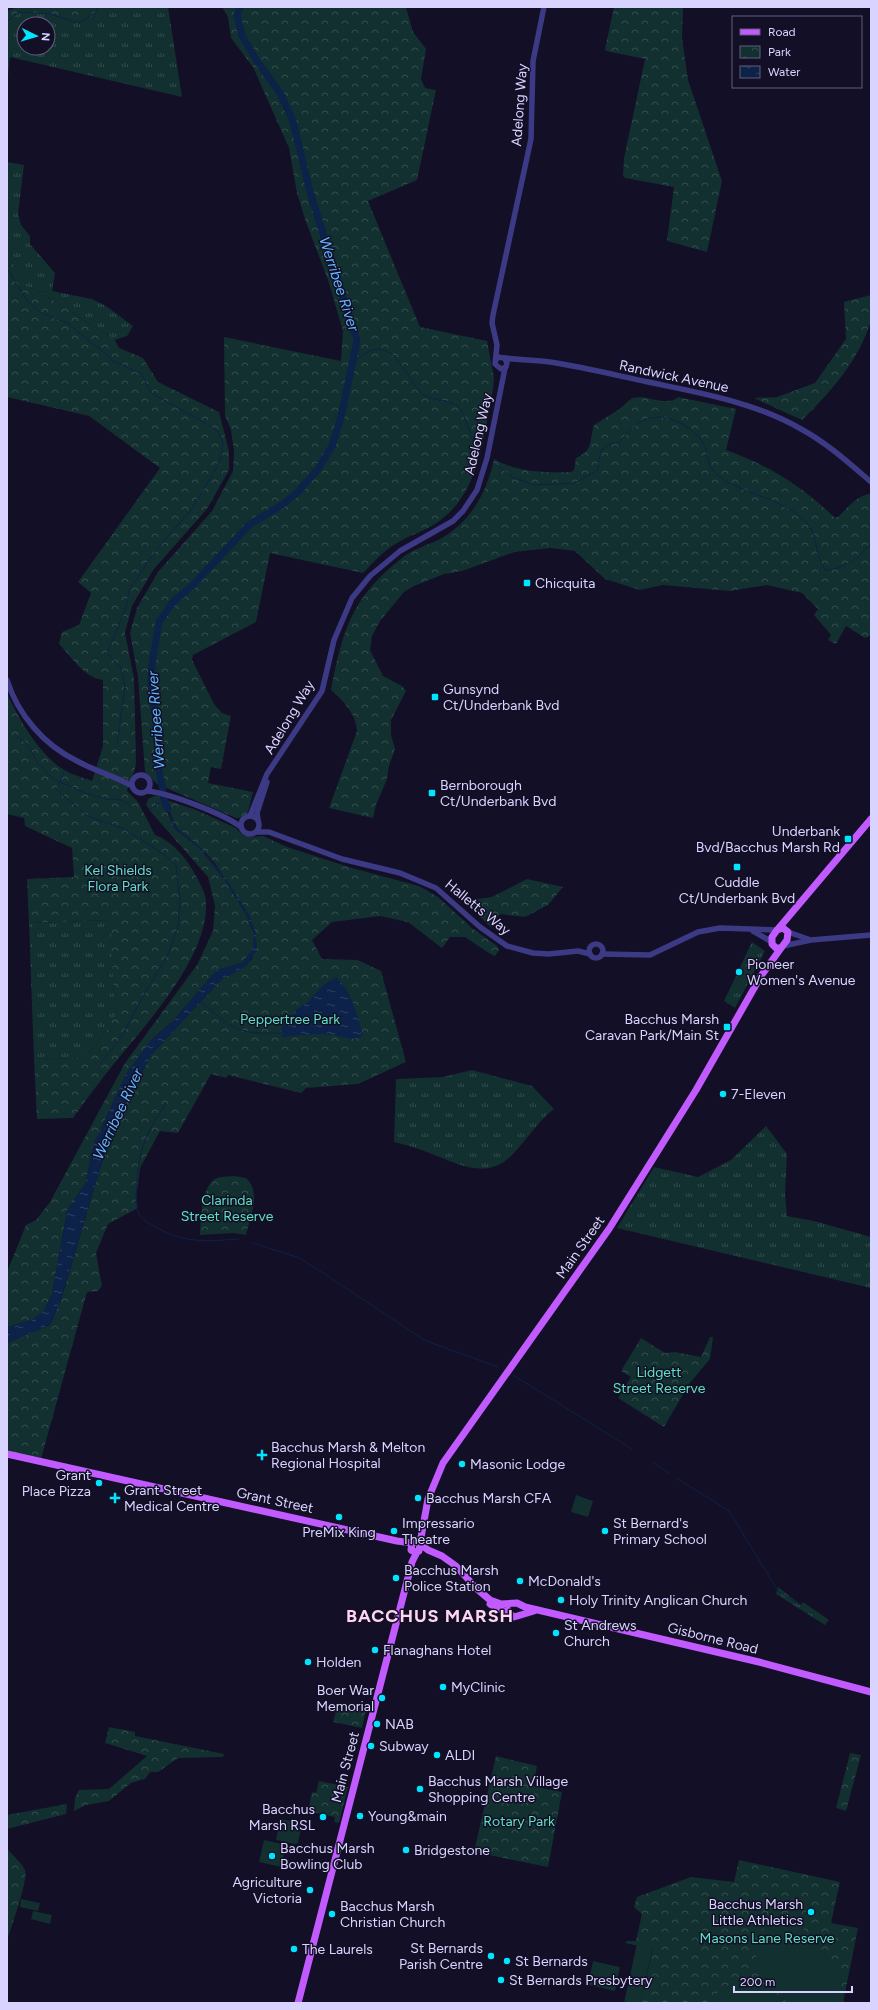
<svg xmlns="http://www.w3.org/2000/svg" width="878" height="2010" font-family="Figtree,sans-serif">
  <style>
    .grass { fill: url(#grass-tufts); fill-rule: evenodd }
    .park { fill: url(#park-crowns) }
    .pitch { fill: #12302f }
    .water { fill: url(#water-ripples) }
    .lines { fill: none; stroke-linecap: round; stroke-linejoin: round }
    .stream { stroke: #0c2248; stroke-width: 1 }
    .river { stroke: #0c2248; stroke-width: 7 }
    .minor { stroke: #3d3a85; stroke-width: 5.5 }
    .major { stroke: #c25bff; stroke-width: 7 }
    .poi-dot { fill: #00e5ff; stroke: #130f26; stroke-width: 1.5 }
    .labels { text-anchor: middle; stroke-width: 3; stroke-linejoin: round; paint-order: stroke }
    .street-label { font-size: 14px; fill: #d9d4ff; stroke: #130f26 }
    .poi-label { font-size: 14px; fill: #d9d4ff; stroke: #130f26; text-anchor: start }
    .park-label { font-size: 14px; fill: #5fe0c0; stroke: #130f26 }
    .water-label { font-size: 15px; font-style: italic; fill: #62b6ff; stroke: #130f26 }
    .district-label { font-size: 18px; font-weight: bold; letter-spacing: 1px; fill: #ffd6f0; stroke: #130f26 }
  </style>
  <defs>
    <pattern id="grass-tufts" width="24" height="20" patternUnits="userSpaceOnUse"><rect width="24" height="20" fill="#12302f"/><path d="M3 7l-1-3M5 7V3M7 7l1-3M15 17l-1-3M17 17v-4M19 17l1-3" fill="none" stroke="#344d4e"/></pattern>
    <pattern id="park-crowns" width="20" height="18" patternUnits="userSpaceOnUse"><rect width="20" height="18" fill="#12302f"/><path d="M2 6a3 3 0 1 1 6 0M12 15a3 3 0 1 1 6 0" fill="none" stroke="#344d4e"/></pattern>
    <pattern id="water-ripples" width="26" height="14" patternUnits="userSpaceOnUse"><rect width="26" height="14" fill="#0c2248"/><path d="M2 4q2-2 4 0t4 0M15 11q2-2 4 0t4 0" fill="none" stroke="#2f4163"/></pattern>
  </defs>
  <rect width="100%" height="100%" fill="#130f26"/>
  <g class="grass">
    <path d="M98 7H168L182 97 10 57 7 85V22L19 12 50 14 79 23 95 13ZM24 24H48V48H24Z"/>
    <path d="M7 162 24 165 18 214 21 225 30 236V244L55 273 52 291 92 299 106 306 133 326 127 336 115 340 42 293 26 286 15 266 7 257Z"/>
    <path d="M111 920 114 997H127L105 1033 84 1058 34 1059 29 923Z"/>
    <path d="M752 942 765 951 735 1008 724 1001Z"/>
    <path d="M472 1070 532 1086 554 1109C537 1122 527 1140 512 1155 487 1180 460 1165 432 1154 420 1149 407 1145 394 1142L396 1079 443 1077Z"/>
    <path d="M766 1126 787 1154 785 1194 787 1216 814 1221 871 1237V1288L617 1228 654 1167 698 1177 731 1160Z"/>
    <path d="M778 1587 801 1605 803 1602 829 1620 825 1625 776 1594Z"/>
  </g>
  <g class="park">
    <path d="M18 7H98L95 13 79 23 50 14 19 12 7 22V11Z"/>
    <path d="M222 7H406L413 32 426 49 421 79 425 88 436 90 417 180 368 201 420 327 487 341 494 378 493 388C483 436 481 492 438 522 425 531 410 535 397 543 384 550 373 563 363 573L270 553 256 622 193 655 192 660 214 704 222 713 231 716 221 769 211 767 208 783 253 792 248 812 243 818H236L157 784 145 772 138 677 130 633 137 608 158 572 212 511 233 471 234 451 231 430 225 415 224 337 341 361 343 331 328 280 306 222 297 193 289 148 253 67 231 38 228 17Z"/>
    <path d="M614 7H683L682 38 688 80 722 181 707 252 667 241 674 187 625 178 623 176 624 158 645 59 606 51 605 49Z"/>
    <path d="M7 257 15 266 26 286 42 293 115 340 119 348 143 358 158 382 219 412 229 451V470L207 509 153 570 132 606 125 633 134 678 136 761C136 771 130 781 127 791L138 802 155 835C170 840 184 855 192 869 197 878 206 892 206 902 209 957 146 1024 113 1065 99 1082 86 1100 73 1118L37 1119 34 1059 84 1058 105 1033 126 997H114L110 920 29 923 27 879 74 877 72 848 25 826 24 818 7 814V693C18 718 38 752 61 768 69 774 82 777 92 781L103 746V680C82 676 73 658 59 644L62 632 79 625 91 593 78 582 160 468 89 416 7 397Z"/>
    <path d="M871 295C871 303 872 313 871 320 860 359 831 392 802 420L754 398 777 397 815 383 846 339 844 302Z"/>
    <path d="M642 397C652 399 670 405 678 397L736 409 726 450C768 465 802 486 834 517H838C847 508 858 494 871 494V635L865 638 846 626 836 644 828 640 831 635 814 615 818 609 802 593 767 585 730 591 663 585 640 590 605 579 575 551 551 548 514 552 462 571 444 574 414 586 404 592 380 621 372 636 370 650 383 676 402 686 406 691 391 720V735L395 749 389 766 387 779 376 805 373 818 329 808 357 731C356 713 343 701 331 690 343 630 351 598 402 558 413 549 428 545 440 539 471 522 487 492 494 459 516 472 546 473 571 472L574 470 576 458C594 450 589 441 594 425L618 410 632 398Z"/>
    <path d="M154 796H160L175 829 199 848 226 882 247 916 254 936 253 949 242 963 217 970 210 978 172 1022 153 1038 126 1074 93 1146 86 1182 67 1211 52 1294 43 1312 32 1320 7 1327V1272L26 1225 36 1220 50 1202 125 1063 197 965 213 931 215 906 208 877 151 812 146 805 148 799Z"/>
    <path d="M164 799 196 810 236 828 243 835 252 837 263 836 287 847 352 868 419 886 438 897 472 928 497 946 499 950 495 956 492 955 465 937H450L442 948 408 922 380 916 332 922 312 940 322 959 358 960 381 971 406 1062 358 1084 306 1088 301 1093 228 1075 226 1078 211 1074 178 1133 160 1131 140 1168 136 1200 138 1208 108 1224 96 1253 102 1286 98 1291 87 1292 41 1459 7 1451V1343L50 1325 61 1300 102 1162 124 1107 151 1055 222 979 239 970 252 959 256 935 249 915 214 862 200 847 177 828Z"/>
    <path d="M527 879 563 887 548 905 525 917 500 914 491 927 464 901 492 897Z"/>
    <path d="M234 1176 246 1178C262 1193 250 1217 246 1235L233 1233 200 1235C201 1221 201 1187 215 1179 220 1176 228 1177 234 1176Z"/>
    <path d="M710 1337H713L710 1359 689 1384 664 1427 618 1398 631 1377 621 1371 641 1338 665 1353 675 1352 701 1357Z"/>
    <path d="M338 1704 366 1710 362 1728 333 1722Z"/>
    <path d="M109 1727 135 1732V1736L224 1754 223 1757 178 1758 158 1772H150L145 1779 131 1783 109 1801 86 1805 74 1811 75 1798 79 1790 109 1789 147 1756 105 1743Z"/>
    <path d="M850 1753 861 1755 846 1811 836 1808Z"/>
    <path d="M496 1756 537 1766 533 1786 562 1792 548 1867 474 1852Z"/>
    <path d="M319 1781 348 1787 339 1823 334 1822 335 1817 308 1811 312 1792 316 1793Z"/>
    <path d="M67 1804 66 1814 7 1829V1815Z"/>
    <path d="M7 1848C12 1855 21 1862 25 1870 29 1879 10 1929 7 1942Z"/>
    <path d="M739 1860 840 1882 831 1923 858 1928 843 2003H640L653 1949 625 1943 627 1941H636L642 1914 634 1907 637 1897 691 1877 734 1882Z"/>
  </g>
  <g class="pitch">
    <path d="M576 1495 593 1501 588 1517 571 1512Z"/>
    <path d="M492 1804 504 1806V1813L512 1815 509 1829 502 1828 489 1820Z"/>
    <path d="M280 1819 302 1823 298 1843 295 1844 276 1840Z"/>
    <path d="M264 1840 286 1845 281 1867 259 1862Z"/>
    <path d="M21 1899 40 1903 38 1911 20 1907Z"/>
    <path d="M33 1911 52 1915 50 1924 31 1919Z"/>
    <path d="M782 1921H792L800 1925C809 1935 838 1969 840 1980 842 1987 839 1997 834 2003H787C780 1993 760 1969 757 1959 752 1939 763 1923 782 1921Z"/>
    <path d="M637 1943 653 1947 640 2003H624Z"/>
    <path d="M593 1961 620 1967 615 1991 588 1985Z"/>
    <path d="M741 1981C759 1983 775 1985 783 2003H711L718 1992Z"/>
  </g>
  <g class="water">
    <path d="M160 793 177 828 200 847 227 880 249 915 256 935 257 950 246 966 222 979 151 1055 124 1107 102 1162 60 1302 50 1325 7 1343V1327L31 1320 43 1312 52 1294 67 1211 86 1182 93 1146 126 1074 153 1038 172 1022 210 978 217 970 242 963 253 949 254 936 247 916 226 882 199 848 175 829 167 808 158 794Z"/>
    <path d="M336 977C352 992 357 1014 363 1035 353 1043 344 1036 333 1035 316 1032 298 1036 282 1037V1027L297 1009 308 1002 322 986Z"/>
  </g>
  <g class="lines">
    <g class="stream">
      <path d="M7 22 19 12 50 14 79 23 95 13 98 7"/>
      <path d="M7 268 26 299 39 312 67 323 106 354 113 361 142 374 151 393 204 422 218 432 223 442 222 454 216 469 191 510 156 550 129 590 127 605 107 654 120 666 125 686 117 745"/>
      <path d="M354 362C360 358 369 349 378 349 398 350 409 380 420 392 429 401 447 399 458 406 464 411 472 439 476 448"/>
      <path d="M498 466 514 478 536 485 575 483 598 470C598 460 599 448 610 444 615 443 620 442 623 438 640 416 660 411 684 425 690 429 698 435 702 441 712 458 703 466 723 479 748 495 786 500 807 523 819 536 813 553 825 570 843 570 860 557 871 543"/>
      <path d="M17 737 27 743 37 762 53 779 85 793 106 799 122 800 132 807"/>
      <path d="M65 769 57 790 88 816 124 829 164 854 176 865 180 900 178 928 167 956 143 996 122 1036 101 1063"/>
      <path d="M150 809 156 806 157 803H164"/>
      <path d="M200 1002 206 1007"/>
      <path d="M209 1009 226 1022"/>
      <path d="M230 1024C244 1035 265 1033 282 1033"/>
      <path d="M165 1105C147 1131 139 1149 137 1181 137 1191 134 1204 139 1214 142 1220 150 1224 156 1227 184 1244 207 1241 239 1239"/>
      <path d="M253 1243 300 1258 426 1341 498 1367"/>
      <path d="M513 1375 632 1449"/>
      <path d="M652 1462 669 1473"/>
      <path d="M678 1479 729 1511 778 1591 800 1605"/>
    </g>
    <path class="river" d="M168 809 165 803 159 770 158 737 151 684 152 664 159 622 173 602 192 586 250 524 279 507 298 492 318 469 332 446 341 417 357 341 310 192 293 121 280 93 257 61 242 36 237 15 240 7"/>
    <g class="minor">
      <path d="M505 358C520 360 535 360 550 362 583 367 615 375 648 382 701 393 754 402 801 429 827 443 849 463 871 482"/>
      <path d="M496 360 498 357 504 358 507 362 506 367 501 369 495 364 497 345 492 323 493 315 531 139 533 61 544 7"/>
      <path d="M7 680C18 715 44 745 77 761 95 771 115 776 132 786"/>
      <circle cx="141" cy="784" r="9"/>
      <path d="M147 791C169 793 224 814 241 827"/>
      <circle cx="250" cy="825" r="9"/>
      <path d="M250 816 267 774 322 691 334 640 352 598 370 576 400 551 453 521 463 511 477 490 487 458 505 368"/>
      <path d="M258 820 257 813 267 782"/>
      <path d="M256 832H269L342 859 400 873 436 888 480 927 507 946 533 953 549 954 578 951 590 954"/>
      <path d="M753 931 772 942"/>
      <path d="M788 932 808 939"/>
      <circle cx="596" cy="951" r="7"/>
      <path d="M783 946 811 940 871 935"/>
      <path d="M602 954 650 955 698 932 720 928 777 930"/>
    </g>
    <g class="major">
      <path d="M783 928 788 932 787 940 781 948H776L772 944V937L777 930Z"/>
      <path d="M778 929 871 819"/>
      <path d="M7 1454 397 1541 412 1543"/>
      <path d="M420 1543 428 1499 443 1463 609 1229 696 1090 761 976 781 948"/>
      <path d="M420 1544 419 1551 415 1552 411 1550 412 1543 418 1542 428 1550 442 1556 456 1566 476 1588 490 1600 501 1604 517 1603 525 1607 759 1662 871 1692"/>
      <path d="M490 1604 510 1614"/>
      <path d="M508 1610 510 1614 514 1617 534 1611"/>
      <path d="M298 2003 412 1562 417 1552"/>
    </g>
  </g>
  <g class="poi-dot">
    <rect x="523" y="579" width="8" height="8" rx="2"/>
    <rect x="431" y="693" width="8" height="8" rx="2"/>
    <rect x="428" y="789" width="8" height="8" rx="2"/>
    <rect x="844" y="835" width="8" height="8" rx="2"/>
    <rect x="733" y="863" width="8" height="8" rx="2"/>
    <circle cx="739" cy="972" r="4"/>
    <rect x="723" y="1023" width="8" height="8" rx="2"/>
    <circle cx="723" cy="1094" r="4"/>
    <path d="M260 1449h4v4h4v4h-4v4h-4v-4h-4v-4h4z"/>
    <circle cx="462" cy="1464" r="4"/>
    <circle cx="99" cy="1483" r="4"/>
    <path d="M113 1492h4v4h4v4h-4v4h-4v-4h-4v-4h4z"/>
    <circle cx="418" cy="1498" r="4"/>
    <circle cx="339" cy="1517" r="4"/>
    <circle cx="394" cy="1531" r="4"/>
    <circle cx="605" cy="1531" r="4"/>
    <circle cx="396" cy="1578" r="4"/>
    <circle cx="520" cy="1581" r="4"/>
    <circle cx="561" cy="1600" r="4"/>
    <circle cx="556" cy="1633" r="4"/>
    <circle cx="375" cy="1650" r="4"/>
    <circle cx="308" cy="1662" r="4"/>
    <circle cx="443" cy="1687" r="4"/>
    <circle cx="382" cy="1698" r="4"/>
    <circle cx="377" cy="1724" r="4"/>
    <circle cx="371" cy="1746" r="4"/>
    <circle cx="437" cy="1755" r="4"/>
    <circle cx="420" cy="1789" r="4"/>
    <circle cx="360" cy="1816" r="4"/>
    <circle cx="323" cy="1817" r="4"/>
    <circle cx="406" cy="1850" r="4"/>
    <circle cx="272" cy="1856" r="4"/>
    <circle cx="310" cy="1890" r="4"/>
    <circle cx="811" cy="1912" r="4"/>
    <circle cx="332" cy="1914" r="4"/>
    <circle cx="294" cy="1949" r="4"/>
    <circle cx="491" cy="1956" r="4"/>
    <circle cx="507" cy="1961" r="4"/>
    <circle cx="501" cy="1980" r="4"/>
  </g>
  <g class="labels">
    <g class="street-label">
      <text transform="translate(519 105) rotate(-86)" y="5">Adelong Way</text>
      <text transform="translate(674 376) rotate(12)" y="5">Randwick Avenue</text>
      <text transform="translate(478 434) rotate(-77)" y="5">Adelong Way</text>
      <text transform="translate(289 717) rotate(-59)" y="5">Adelong Way</text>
      <text transform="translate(478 907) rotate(39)" y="5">Halletts Way</text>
      <text transform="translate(580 1247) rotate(-55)" y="5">Main Street</text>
      <text transform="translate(275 1500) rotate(12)" y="5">Grant Street</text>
      <text transform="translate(713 1638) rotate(14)" y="5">Gisborne Road</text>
      <text transform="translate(345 1767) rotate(-75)" y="5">Main Street</text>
    </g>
    <g class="poi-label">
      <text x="535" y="588">Chicquita</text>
      <text x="443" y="694">Gunsynd<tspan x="443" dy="16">Ct/Underbank Bvd</tspan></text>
      <text x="440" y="790">Bernborough<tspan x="440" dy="16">Ct/Underbank Bvd</tspan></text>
      <text x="840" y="836" text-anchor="end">Underbank<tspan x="840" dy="16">Bvd/Bacchus Marsh Rd</tspan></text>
      <text x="737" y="887" text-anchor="middle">Cuddle<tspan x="737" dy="16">Ct/Underbank Bvd</tspan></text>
      <text x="747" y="969">Pioneer<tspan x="747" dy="16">Women's Avenue</tspan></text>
      <text x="719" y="1024" text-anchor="end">Bacchus Marsh<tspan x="719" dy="16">Caravan Park/Main St</tspan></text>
      <text x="731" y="1099">7-Eleven</text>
      <text x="271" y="1452">Bacchus Marsh &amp; Melton<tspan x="271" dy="16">Regional Hospital</tspan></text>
      <text x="470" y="1469">Masonic Lodge</text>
      <text x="91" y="1480" text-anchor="end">Grant<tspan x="91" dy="16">Place Pizza</tspan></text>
      <text x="124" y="1495">Grant Street<tspan x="124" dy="16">Medical Centre</tspan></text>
      <text x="426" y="1503">Bacchus Marsh CFA</text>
      <text x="402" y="1528">Impressario<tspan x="402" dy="16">Theatre</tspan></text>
      <text x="613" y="1528">St Bernard's<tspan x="613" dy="16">Primary School</tspan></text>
      <text x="339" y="1537" text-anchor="middle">PreMix King</text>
      <text x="404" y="1575">Bacchus Marsh<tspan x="404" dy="16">Police Station</tspan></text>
      <text x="528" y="1586">McDonald's</text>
      <text x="569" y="1605">Holy Trinity Anglican Church</text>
      <text x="564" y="1630">St Andrews<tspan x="564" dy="16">Church</tspan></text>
      <text x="383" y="1655">Flanaghans Hotel</text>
      <text x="316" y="1667">Holden</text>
      <text x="451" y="1692">MyClinic</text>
      <text x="374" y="1695" text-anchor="end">Boer War<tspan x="374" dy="16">Memorial</tspan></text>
      <text x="385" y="1729">NAB</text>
      <text x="379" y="1751">Subway</text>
      <text x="445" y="1760">ALDI</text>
      <text x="428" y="1786">Bacchus Marsh Village<tspan x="428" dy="16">Shopping Centre</tspan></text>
      <text x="315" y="1814" text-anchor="end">Bacchus<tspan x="315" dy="16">Marsh RSL</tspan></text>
      <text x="368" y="1821">Young&amp;main</text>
      <text x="280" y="1853">Bacchus Marsh<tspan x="280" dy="16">Bowling Club</tspan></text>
      <text x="414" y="1855">Bridgestone</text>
      <text x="302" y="1887" text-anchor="end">Agriculture<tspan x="302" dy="16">Victoria</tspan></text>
      <text x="803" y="1909" text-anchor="end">Bacchus Marsh<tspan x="803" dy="16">Little Athletics</tspan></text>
      <text x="340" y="1911">Bacchus Marsh<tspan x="340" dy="16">Christian Church</tspan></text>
      <text x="483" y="1953" text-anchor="end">St Bernards<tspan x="483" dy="16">Parish Centre</tspan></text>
      <text x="302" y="1954">The Laurels</text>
      <text x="515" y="1966">St Bernards</text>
      <text x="509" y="1985">St Bernards Presbytery</text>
    </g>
    <g class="park-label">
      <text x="118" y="875">Kel Shields<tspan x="118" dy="16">Flora Park</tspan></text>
      <text x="290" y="1024">Peppertree Park</text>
      <text x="227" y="1205">Clarinda<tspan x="227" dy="16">Street Reserve</tspan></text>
      <text x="659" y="1377">Lidgett<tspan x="659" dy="16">Street Reserve</tspan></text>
      <text x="519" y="1826">Rotary Park</text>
      <text x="767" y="1943">Masons Lane Reserve</text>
    </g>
    <g class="water-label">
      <text transform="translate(339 284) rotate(72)" y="5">Werribee River</text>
      <text transform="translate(156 720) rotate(-94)" y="5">Werribee River</text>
      <text transform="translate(118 1114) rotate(-65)" y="5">Werribee River</text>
    </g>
    <g class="district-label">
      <text x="430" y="1622">BACCHUS MARSH</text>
    </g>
  </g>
  <rect width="878" height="2010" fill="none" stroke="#d9d4ff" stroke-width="16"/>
  <rect x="732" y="16" width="130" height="72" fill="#130f26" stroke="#625e7d"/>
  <rect x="740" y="29" width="20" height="6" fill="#c25bff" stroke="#625e7d"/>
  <text x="768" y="36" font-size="12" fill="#d9d4ff">Road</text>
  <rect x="740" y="46" width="20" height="12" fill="url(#park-crowns)" stroke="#625e7d"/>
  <text x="768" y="56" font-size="12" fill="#d9d4ff">Park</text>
  <rect x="740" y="66" width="20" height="12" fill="url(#water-ripples)" stroke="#625e7d"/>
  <text x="768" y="76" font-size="12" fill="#d9d4ff">Water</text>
  <g transform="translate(36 36) rotate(95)"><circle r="19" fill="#130f26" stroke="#625e7d"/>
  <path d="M0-3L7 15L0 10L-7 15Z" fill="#00e5ff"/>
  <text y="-6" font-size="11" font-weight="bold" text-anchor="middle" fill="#d9d4ff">N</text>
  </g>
  <path d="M734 1986v6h118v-6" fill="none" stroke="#d9d4ff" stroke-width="2"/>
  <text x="740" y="1986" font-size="12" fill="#d9d4ff" stroke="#130f26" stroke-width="3" paint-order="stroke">200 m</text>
</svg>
